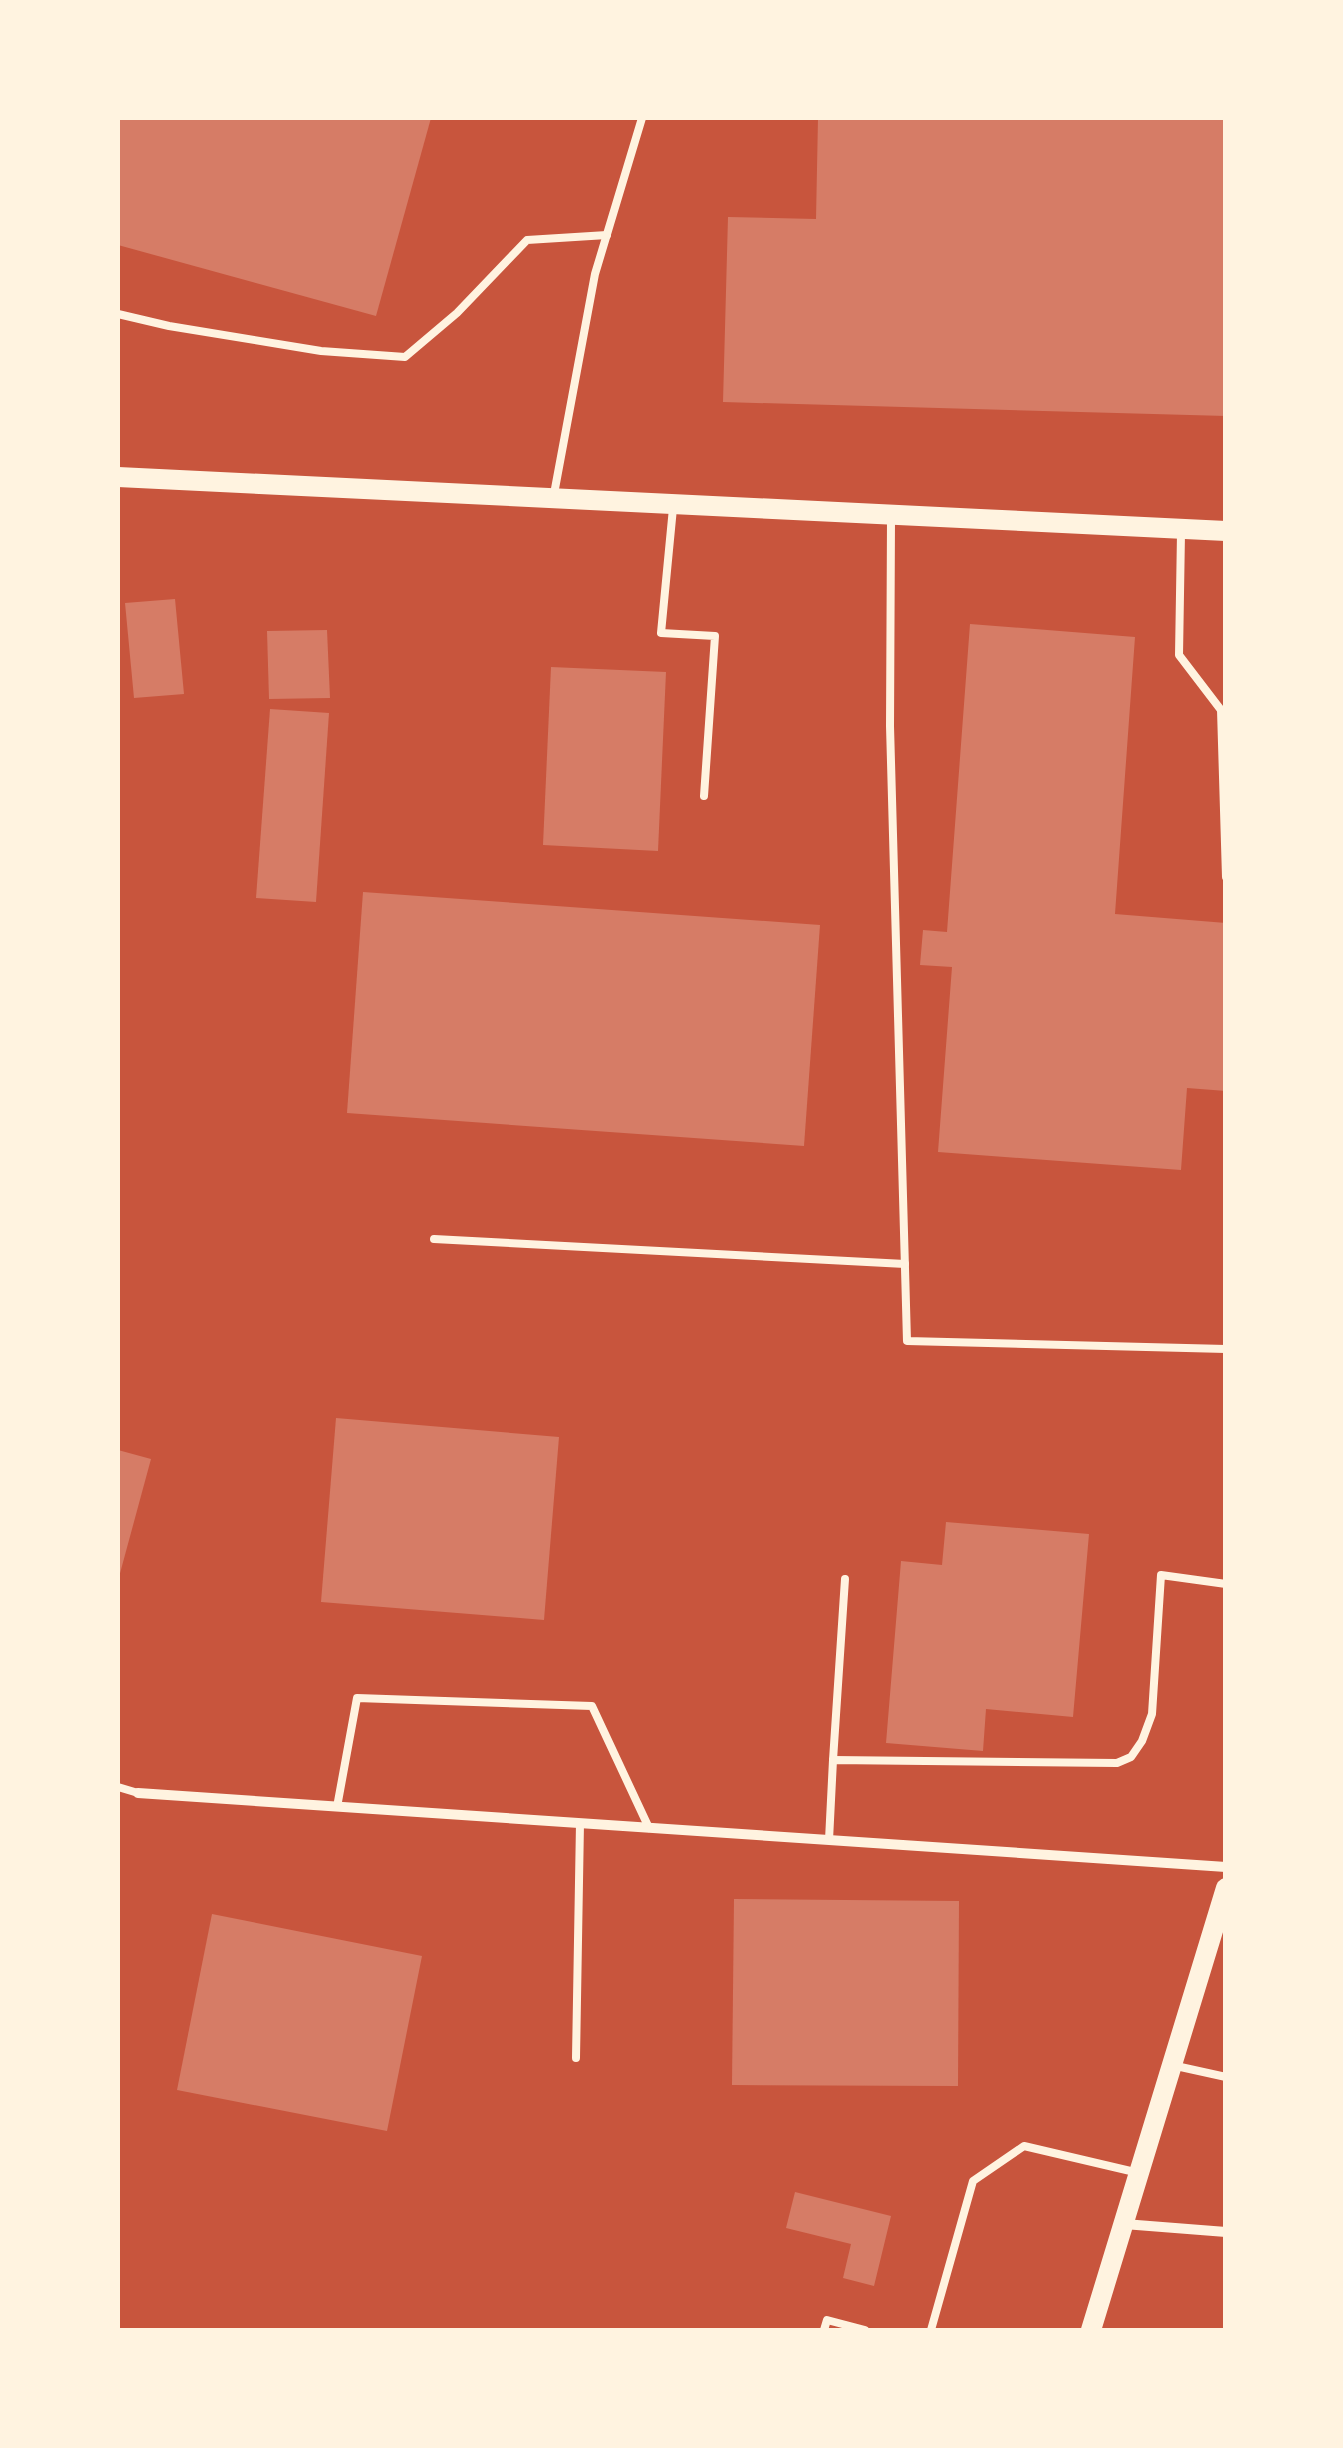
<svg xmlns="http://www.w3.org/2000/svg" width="1343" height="2448" font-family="Commissioner,sans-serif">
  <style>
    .building { fill: #d67c66 }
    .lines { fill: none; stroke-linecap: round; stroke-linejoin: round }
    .service { stroke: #fff3e0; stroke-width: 8 }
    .minor { stroke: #fff3e0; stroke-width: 10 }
    .secondary { stroke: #fff3e0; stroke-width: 20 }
  </style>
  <rect width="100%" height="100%" fill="#c8553d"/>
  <g class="building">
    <path d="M118 118H431L376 316 118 245Z"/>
    <path d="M818 118H1226V416L723 402 728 217 816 219Z"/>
    <path d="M175 599 184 694 134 698 125 603Z"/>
    <path d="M970 624 1135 637 1115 914 1226 923V1091L1187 1088 1181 1170 938 1152 952 967 920 965 923 930 947 932Z"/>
    <path d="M327 630 330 698 269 699 267 631Z"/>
    <path d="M551 667 666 672 658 851 543 845Z"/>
    <path d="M270 709 329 713 316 902 256 898Z"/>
    <path d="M363 892 820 925 804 1146 347 1113Z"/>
    <path d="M336 1418 559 1437 544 1620 321 1602Z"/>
    <path d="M118 1450 151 1459 119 1577H118Z"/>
    <path d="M946 1522 1089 1534 1073 1717 986 1709 983 1751 886 1743 901 1561 942 1565Z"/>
    <path d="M734 1899 959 1901 958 2086 732 2085Z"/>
    <path d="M212 1914 422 1956 387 2131 177 2090Z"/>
    <path d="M795 2192 891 2216 874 2286 843 2278 851 2244 786 2228Z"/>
  </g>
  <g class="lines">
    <g class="service">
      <path d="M118 314 169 326 321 351 405 357 457 313 527 240 607 235"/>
      <path d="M554 494 595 274 642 118"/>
      <path d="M673 508 661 633 715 636 704 796"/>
      <path d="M891 519 890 726 907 1341 1226 1349"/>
      <path d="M1181 533 1179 655 1221 710 1226 877"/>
      <path d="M434 1239 905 1264"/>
      <path d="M833 1760 845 1579"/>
      <path d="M118 1787 138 1793"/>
      <path d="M337 1807 357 1698 592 1706 649 1828"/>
      <path d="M829 1840 833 1760 1117 1763 1131 1757 1142 1741 1152 1714 1161 1575 1226 1584"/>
      <path d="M576 2058 580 1823"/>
      <path d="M1176 2066 1226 2077"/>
      <path d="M824 2330 827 2320 865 2330"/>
      <path d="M931 2330 973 2181 1024 2146 1139 2173"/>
    </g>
    <g class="minor">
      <path d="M138 1793 1226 1867"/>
      <path d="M1124 2224 1226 2232"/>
    </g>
    <g class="secondary">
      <path d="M118 477 1226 531"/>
      <path d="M1091 2330 1226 1888"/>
    </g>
  </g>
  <rect width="1343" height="2448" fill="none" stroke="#fff3e0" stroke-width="240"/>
</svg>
